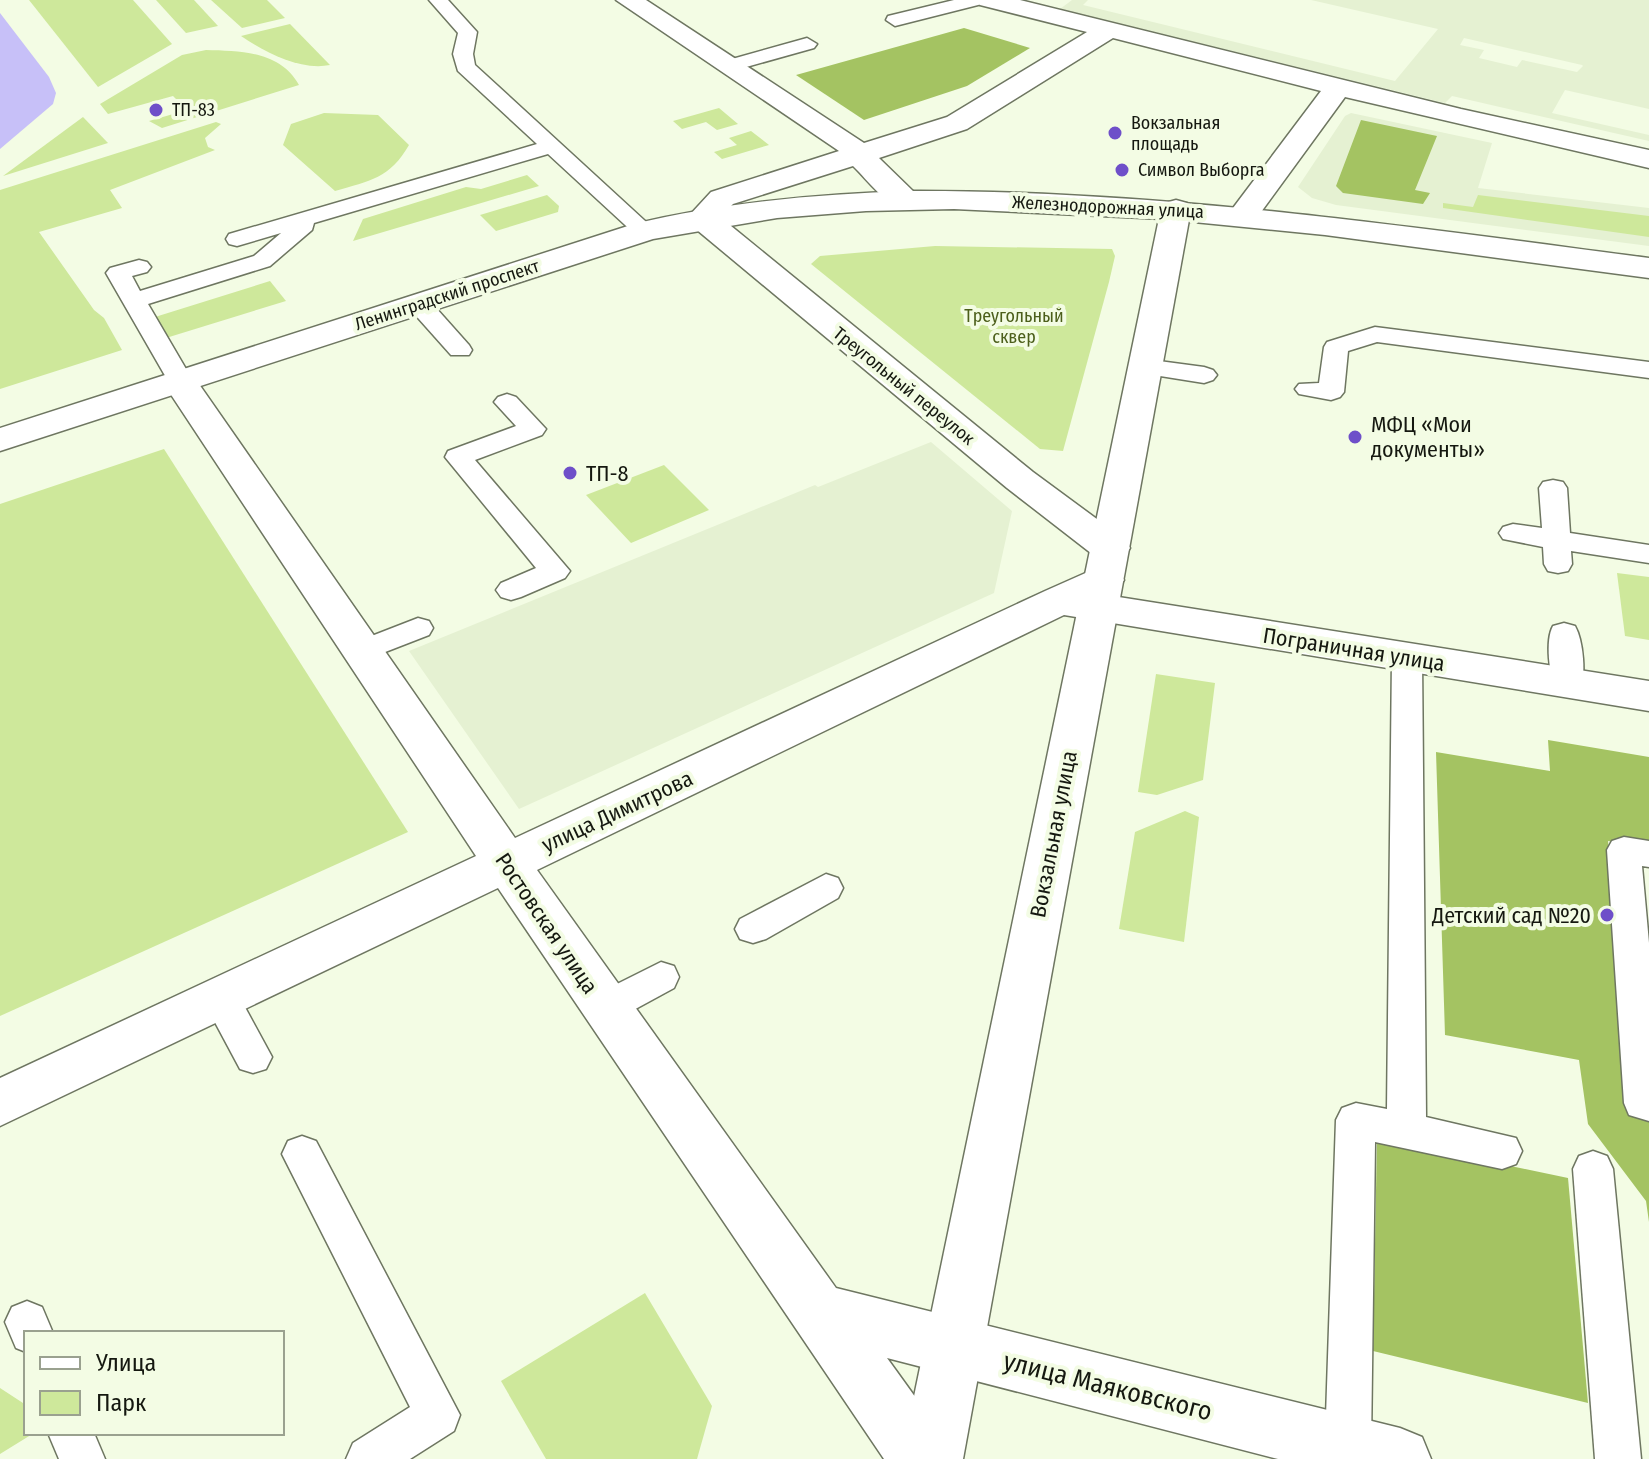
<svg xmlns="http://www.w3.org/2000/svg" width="1649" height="1459" font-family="'Fira Sans Condensed',sans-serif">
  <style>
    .built { fill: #e5f1d2; fill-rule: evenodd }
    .green { fill: #cee89b }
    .forest { fill: #a4c362 }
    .water { fill: #c7c0f8 }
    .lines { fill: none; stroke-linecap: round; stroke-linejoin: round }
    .lane-casing { stroke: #6e7661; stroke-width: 3 }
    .street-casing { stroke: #6e7661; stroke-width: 3 }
    .secondary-casing { stroke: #6e7661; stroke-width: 3 }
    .primary-casing { stroke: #6e7661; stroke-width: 3 }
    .lane { fill: #fff; fill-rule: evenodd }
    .street { fill: #fff; fill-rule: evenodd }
    .secondary { fill: #fff; fill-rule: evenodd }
    .primary { fill: #fff; fill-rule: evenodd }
    .poi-dot { fill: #6e4fc9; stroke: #f3fce4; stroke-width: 3 }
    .labels { text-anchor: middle; stroke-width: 8; stroke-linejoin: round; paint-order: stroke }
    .far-poi-label { font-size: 18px; fill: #151810; stroke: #f3fce4; text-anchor: start }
    .far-street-label { font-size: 18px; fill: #151810; stroke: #f3fce4 }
    .far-park-label { font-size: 18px; fill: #4c5f1b; stroke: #f3fce4 }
    .poi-label { font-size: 22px; fill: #151810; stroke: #f3fce4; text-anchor: start }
    .street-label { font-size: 22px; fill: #151810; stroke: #f3fce4 }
    .near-street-label { font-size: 26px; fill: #151810; stroke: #f3fce4 }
  </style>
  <rect width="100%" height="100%" fill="#f3fce4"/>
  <g class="built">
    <path d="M1072 0H1088L1083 5 1395 81 1438 29 1311 0H1649V109L1565 90 1552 113 1649 135V141L1452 96 1445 103 1060 9ZM1464 38 1582 65 1583 66 1577 72 1522 60 1517 67 1479 58 1484 50 1460 45Z"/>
    <path d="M1351 113 1492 143 1478 188 1649 208V246L1336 205 1312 198 1298 187 1345 116Z"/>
    <path d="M931 442 1012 511 994 593 519 809 409 651 815 485 818 487Z"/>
  </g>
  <g class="green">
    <path d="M29 0H133L172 44 98 87Z"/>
    <path d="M156 0H194L218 26 186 33Z"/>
    <path d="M211 0H267L285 18 242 28Z"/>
    <path d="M290 24 330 65C300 71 265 52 241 36Z"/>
    <path d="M206 50C241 51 280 51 299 85L162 128 149 121 187 110 173 96 108 114 100 104 182 55Z"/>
    <path d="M719 108 738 124 717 130 706 122 682 129 673 121Z"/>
    <path d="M324 113 378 115 409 145C390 178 370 181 335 191L283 145 291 124Z"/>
    <path d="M83 117 108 143 3 176Z"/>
    <path d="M216 122 221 124 205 138 208 147 215 150 110 190 122 208 39 232 94 310 104 318 122 350 0 389V190Z"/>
    <path d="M751 131 769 145 722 159 714 152 737 145 729 138Z"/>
    <path d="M527 175 539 186 353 241 363 219 466 187 481 189Z"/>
    <path d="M547 195 559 206 558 212 496 231 480 215Z"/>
    <path d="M1478 195 1649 216V237L1443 208V203L1473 207Z"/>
    <path d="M935 246 1112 249 1115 256 1109 282 1063 451 1040 449 811 264 820 256Z"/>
    <path d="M270 281 286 301 153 342 139 322Z"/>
    <path d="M164 449 408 832 0 1016V504Z"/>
    <path d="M664 465 709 510 631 543 586 495Z"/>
    <path d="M1617 573 1649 577V640L1625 636Z"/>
    <path d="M1156 674 1215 683 1203 780 1157 795 1138 792Z"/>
    <path d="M1185 811 1199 817 1184 942 1119 929 1135 832Z"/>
    <path d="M645 1293 712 1406 697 1459H546L501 1381Z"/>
    <path d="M0 1388 23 1403 26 1433H34L0 1454Z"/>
  </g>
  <g class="forest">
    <path d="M964 28 1030 48 967 86 864 120 796 75Z"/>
    <path d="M1361 120 1437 136 1415 190 1430 193 1423 204 1343 193 1336 186Z"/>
    <path d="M1548 740 1649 757V848L1608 841 1635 1117 1649 1121V1222L1646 1201 1588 1124 1579 1060 1445 1035 1436 752 1550 771Z"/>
    <path d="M1377 1138 1568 1178 1588 1403 1373 1351Z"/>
  </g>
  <path class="water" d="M0 13 49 77 56 93 53 104 0 149Z"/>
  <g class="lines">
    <defs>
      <g id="lane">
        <path d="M429 0H448L477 32 473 54 475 65 656 231 653 236H637L548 154 314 223 312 230 270 266 148 304 193 381 189 386H171L106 273 110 268 139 260 147 262 151 267 147 272 132 276 140 291 254 256 281 233 237 246 229 244 226 239 229 234 537 144 458 71 453 54 458 33Z"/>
        <path d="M954 0H985L982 4 895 26 886 20 888 16Z"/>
        <path d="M807 38 817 44 814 48 732 71 722 65 725 61Z"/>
        <path d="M419 297 428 299 469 345 472 350 469 355H451L410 309 407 304 410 299Z"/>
        <path d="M1375 327 1649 362V378L1377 342 1348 351 1344 392 1340 397 1331 400 1299 394 1295 389 1299 384 1319 383 1324 347 1327 342Z"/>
        <path d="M1144 359 1204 367 1213 370 1217 375 1213 380 1204 383 1135 372 1131 367 1135 362Z"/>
        <path d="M507 394 516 397 546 429 542 435 475 460 570 571 565 578 521 597 511 600 501 597 496 590 501 583 536 568 445 457 448 451 516 426 494 402 498 397Z"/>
        <path d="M1553 480 1563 482 1567 488 1570 533 1649 545V563L1571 551 1572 564 1568 571 1558 573 1548 571 1544 564 1543 547 1503 539 1499 533 1503 527 1513 524 1542 528 1539 488 1543 482Z"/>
        <path d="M418 618 429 621 433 628 429 635 362 661 351 658 347 651 351 644Z"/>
        <path d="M1564 623 1575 626C1583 640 1587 677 1579 691L1568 694 1557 691C1549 677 1545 640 1553 626Z"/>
        <path d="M1407 646 1418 650 1422 657 1426 1117 1516 1138 1522 1151 1516 1164 1502 1169 1375 1142 1371 1446 1365 1459H1331L1325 1446 1336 1120 1342 1108 1356 1103 1387 1109 1392 657 1396 650Z"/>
        <path d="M1624 837 1649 841V867L1642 866 1649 943V1121L1629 1115 1624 1103 1607 850 1612 841Z"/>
        <path d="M826 874 838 878 843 888 838 898 766 939 753 943 740 939 735 929 740 919Z"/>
        <path d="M661 962 674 966 679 977 674 988 617 1019 604 1024 591 1019 585 1008 591 997Z"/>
        <path d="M221 983 234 987 272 1057 266 1069 253 1073 240 1069 202 998 208 987Z"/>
        <path d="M302 1136 316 1141 460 1415 454 1431 410 1459H346L353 1443 410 1407 282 1154 288 1141Z"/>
        <path d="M1593 1151 1607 1156 1613 1169 1641 1459H1595L1573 1169 1579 1156Z"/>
        <path d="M27 1301 42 1307 53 1333H26V1352L16 1348 5 1322 12 1307Z"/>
        <path d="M48 1433H94L105 1459H59Z"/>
      </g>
      <g id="street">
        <path d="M616 0H646L864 143 947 117 1087 32 980 5 976 0H1020L1461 109 1649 150V168L1345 97 1253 223 1242 225 1231 223 1227 216 1321 91 1113 38 967 129 879 158 915 193 919 199 915 205C888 212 871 183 853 166L733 204 720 217 1033 472 1124 539 1130 548 1124 557 1110 561 1096 557 1007 488 691 225 687 218 711 192 839 151Z"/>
        <path d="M180 370 192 374 515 838 1045 591 1090 571 1104 567 1118 571 1124 580 1118 589 1106 595 1649 681V711L1064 615 537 870 836 1288 1400 1428 1422 1437 1431 1459H1278L887 1358 944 1437 953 1459H884L498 888 0 1126V1078L476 856 162 381 168 374Z"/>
      </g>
      <path id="secondary" d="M1176 200 1187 203 1191 209 963 1459H901L1161 209 1165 203Z"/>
      <path id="primary" d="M910 191C1158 190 1403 226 1649 258V278L1325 235 1163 219 954 209 866 211 777 218 653 239 0 451V428L634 224C725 202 817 194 910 191Z"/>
    </defs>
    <use href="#lane" class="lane-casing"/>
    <use href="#street" class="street-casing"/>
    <use href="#secondary" class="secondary-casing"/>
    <use href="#primary" class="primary-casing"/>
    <use href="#lane" class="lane"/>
    <use href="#street" class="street"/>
    <use href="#secondary" class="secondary"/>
    <use href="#primary" class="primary"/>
  </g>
  <g class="poi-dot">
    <circle cx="156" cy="110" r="8"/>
    <circle cx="1115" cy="133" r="8"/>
    <circle cx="1122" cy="170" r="8"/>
    <circle cx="1355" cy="437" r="8"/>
    <circle cx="570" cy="473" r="8"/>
    <circle cx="1607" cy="915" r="8"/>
  </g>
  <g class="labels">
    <g class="far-poi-label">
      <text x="172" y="116">ТП-83</text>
      <text x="1131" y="129">Вокзальная<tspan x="1131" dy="21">площадь</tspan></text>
      <text x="1138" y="176">Символ Выборга</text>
    </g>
    <g class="far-street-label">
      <text transform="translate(1108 207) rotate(3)" y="6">Железнодорожная улица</text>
      <text transform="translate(447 295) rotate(-18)" y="6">Ленинградский проспект</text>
      <text transform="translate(904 386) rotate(39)" y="6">Треугольный переулок</text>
    </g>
    <g class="far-park-label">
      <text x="1014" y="322">Треугольный<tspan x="1014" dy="21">сквер</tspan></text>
    </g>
    <g class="poi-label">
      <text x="1371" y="432">МФЦ «Мои<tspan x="1371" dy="25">документы»</tspan></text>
      <text x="586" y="481">ТП-8</text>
      <text x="1591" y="923" text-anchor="end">Детский сад №20</text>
    </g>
    <g class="street-label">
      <text transform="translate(1354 649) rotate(9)" y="8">Пограничная улица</text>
      <text transform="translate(617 811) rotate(-25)" y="8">улица Димитрова</text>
      <text transform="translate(1053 834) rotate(-79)" y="8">Вокзальная улица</text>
      <text transform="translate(547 923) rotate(56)" y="8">Ростовская улица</text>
    </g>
    <g class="near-street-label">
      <text transform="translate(1108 1386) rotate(14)" y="9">улица Маяковского</text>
    </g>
  </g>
  <rect x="24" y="1331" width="260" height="104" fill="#f3fce4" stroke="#9aa18f" stroke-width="2"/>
  <rect x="40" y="1357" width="40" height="12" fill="#ffffff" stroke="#9aa18f" stroke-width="2"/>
  <text x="96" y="1371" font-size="24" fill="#151810">Улица</text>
  <rect x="40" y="1391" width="40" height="24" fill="#cee89b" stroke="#9aa18f" stroke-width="2"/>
  <text x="96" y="1411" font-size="24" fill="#151810">Парк</text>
</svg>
